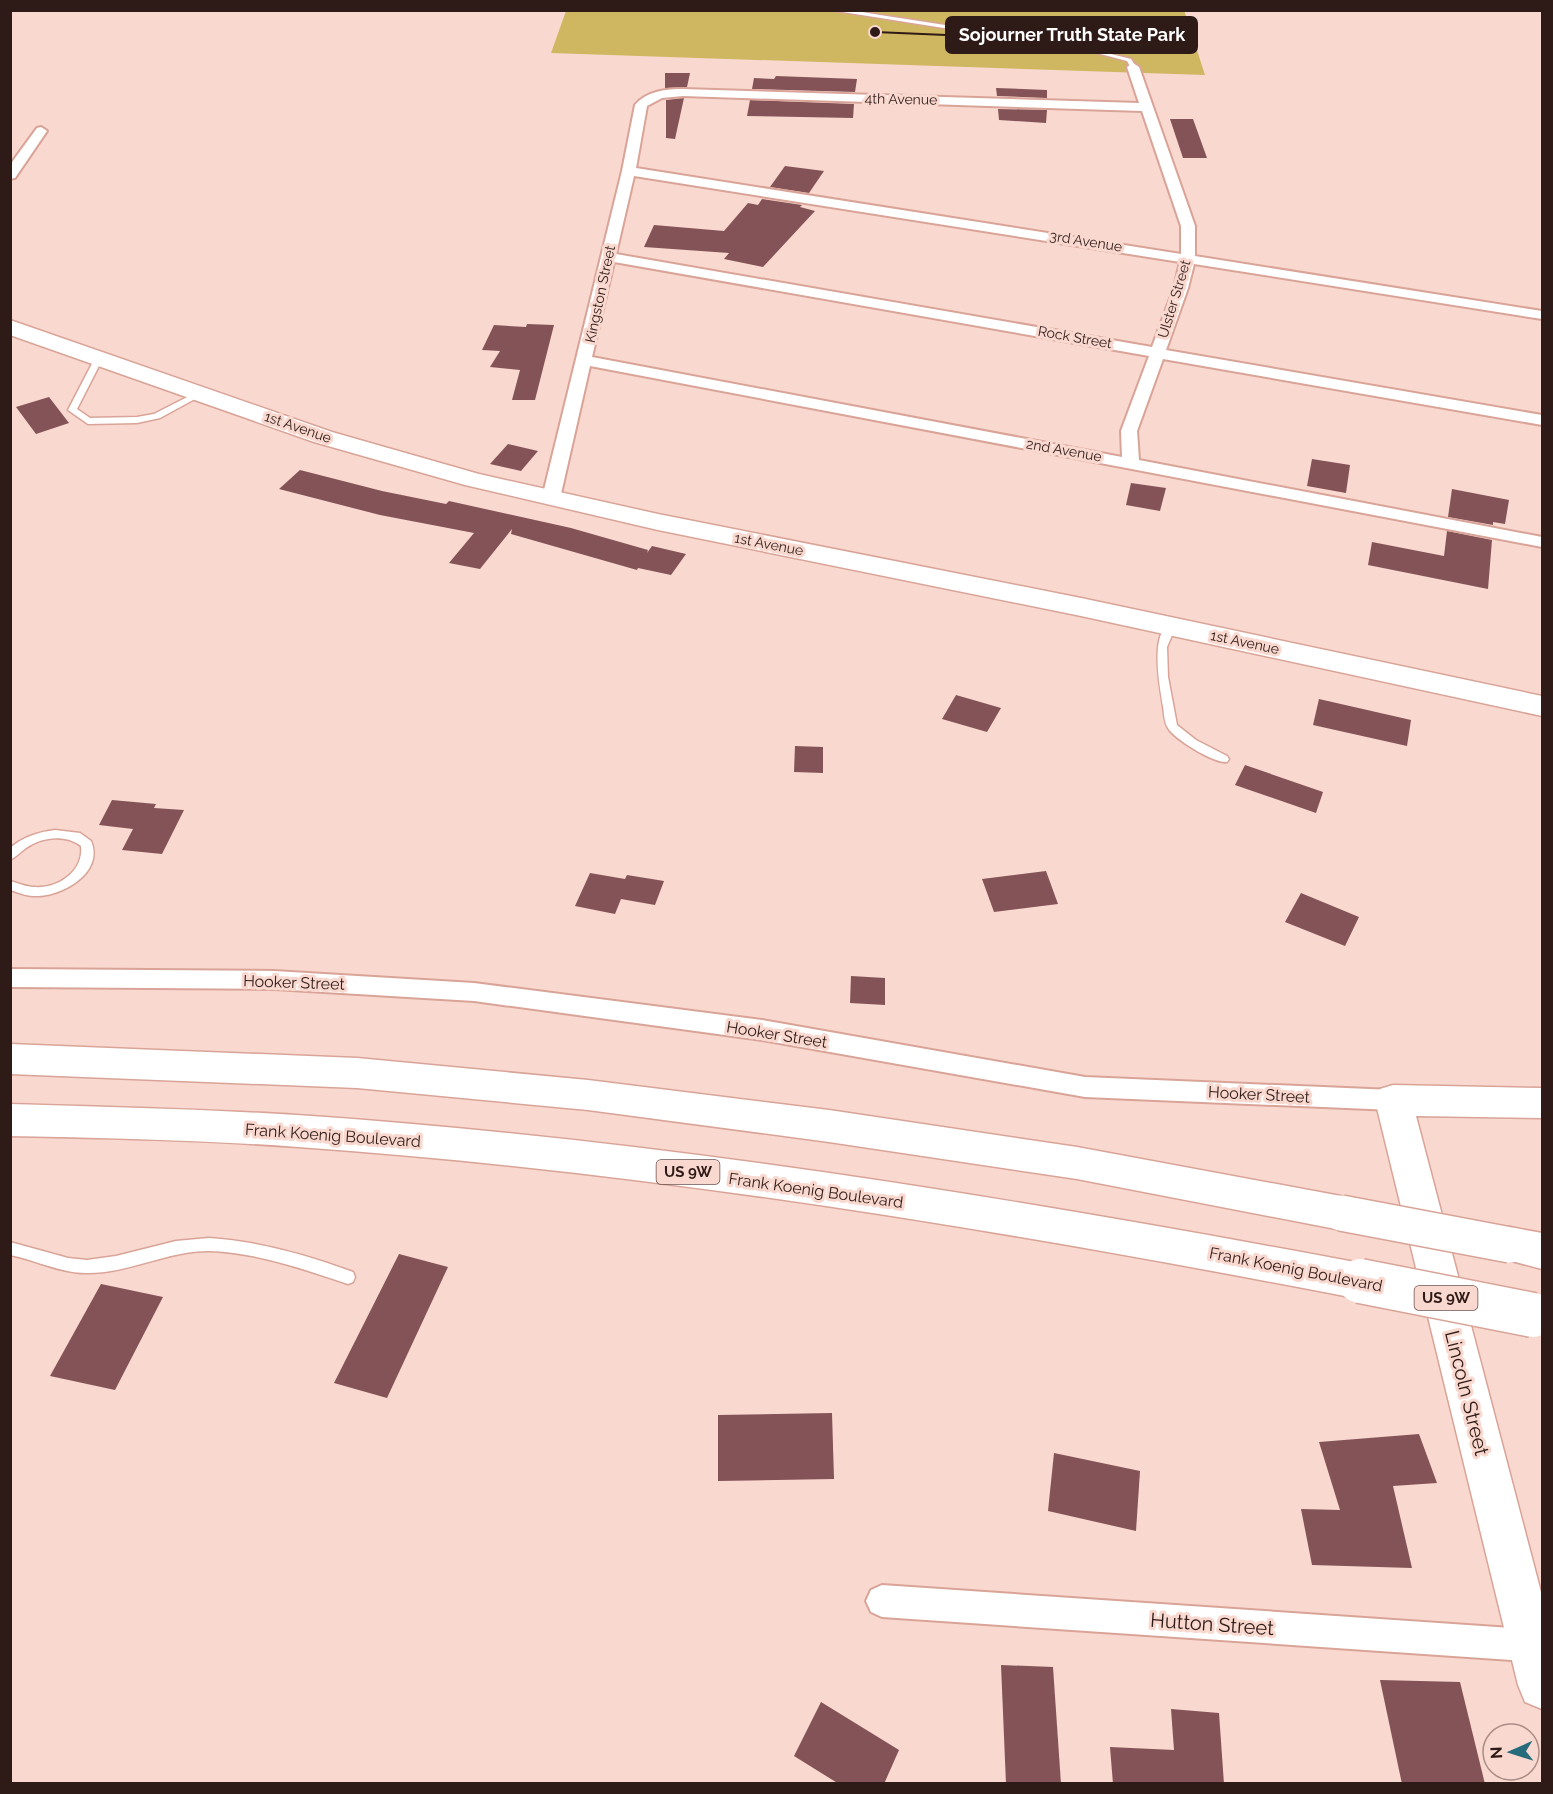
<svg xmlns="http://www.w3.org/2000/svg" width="1553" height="1794" font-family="Raleway,sans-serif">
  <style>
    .green { fill: #cfb761 }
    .building { fill: #845357 }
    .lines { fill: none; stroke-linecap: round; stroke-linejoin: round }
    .lane-casing { stroke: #d9a497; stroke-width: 3 }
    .street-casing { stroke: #d9a497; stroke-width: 4 }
    .secondary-casing { stroke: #d9a497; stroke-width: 3 }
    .primary-casing { stroke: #d9a497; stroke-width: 3 }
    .lane { fill: #fff; fill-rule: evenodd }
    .street { fill: #fff; fill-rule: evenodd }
    .secondary { fill: #fff; fill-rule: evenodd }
    .primary { fill: #fff; fill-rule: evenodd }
    .primary-bridge-far1-casing { stroke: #d9a497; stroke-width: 38; stroke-linecap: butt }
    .primary-bridge-casing { stroke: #d9a497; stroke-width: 47; stroke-linecap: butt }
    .primary-bridge-far1 { stroke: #fff; stroke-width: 35 }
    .primary-bridge { stroke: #fff; stroke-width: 44 }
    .labels { text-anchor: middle; stroke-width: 6; stroke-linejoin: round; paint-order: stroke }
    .far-street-label { font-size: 14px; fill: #2e1a16; stroke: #f9d8cf }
    .shield { fill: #f9d8cf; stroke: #6b534e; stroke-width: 1.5 }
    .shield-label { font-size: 15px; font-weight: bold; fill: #2e1a16 }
    .street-label { font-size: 16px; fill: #2e1a16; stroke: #f9d8cf }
    .near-street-label { font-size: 20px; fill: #2e1a16; stroke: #f9d8cf }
    .leader { fill: none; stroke: #2e1a16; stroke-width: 2 }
    .callout-dot { fill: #2e1a16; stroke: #f9d8cf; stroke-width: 2 }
    .callout { fill: #2e1a16; stroke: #2e1a16; stroke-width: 2 }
    .callout-label { font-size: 18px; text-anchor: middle; font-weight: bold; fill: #fff }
  </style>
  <rect width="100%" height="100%" fill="#f9d8cf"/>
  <path class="green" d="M1184 10 1205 75 551 53 566 11Z"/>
  <g class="building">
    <path d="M665 73H690L687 87 665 88Z"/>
    <path d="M776 76 857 79 855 92 752 89 754 78 774 79Z"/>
    <path d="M996 88 1047 90V98L997 96Z"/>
    <path d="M684 98 675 139 666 138V100Z"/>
    <path d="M750 100 854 104 853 118 747 116Z"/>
    <path d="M998 109 1047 110 1046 123 999 120Z"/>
    <path d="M1170 119H1193L1207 158H1183Z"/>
    <path d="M785 166 824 171 809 193 770 187Z"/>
    <path d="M762 199 802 205 800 207 815 211 763 267 724 259 729 253 644 247 654 225 724 231 748 203 758 205Z"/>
    <path d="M527 324 554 325 535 400H512L520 370 490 367 500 351 482 350 494 325 526 327Z"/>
    <path d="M49 397 69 423 36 434 16 407Z"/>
    <path d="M508 444 538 451 521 471 490 464Z"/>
    <path d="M1312 459 1350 465 1346 493 1307 486Z"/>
    <path d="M300 470 382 491 446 504 449 501 571 528 648 550 647 553 652 546 686 554 671 575 638 568 637 570 511 534 512 529 480 569 449 563 474 533 380 515 279 489Z"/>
    <path d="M1131 483 1166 488 1160 511 1126 505Z"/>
    <path d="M1452 489 1509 500 1505 524 1493 522V525L1448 517Z"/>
    <path d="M1447 531 1492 540 1488 589 1368 565 1372 542 1444 556Z"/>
    <path d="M956 695 1001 708 987 732 942 719Z"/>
    <path d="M1319 699 1411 720 1407 746 1313 725Z"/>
    <path d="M795 746 823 747V773L794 772Z"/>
    <path d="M1245 765 1323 792 1316 813 1235 785Z"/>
    <path d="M112 800 156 804 154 808 184 810 162 854 122 850 133 829 99 825Z"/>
    <path d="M1046 871 1058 904 994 912 982 879Z"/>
    <path d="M590 873 625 879 627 875 664 881 655 905 621 899 615 914 575 906Z"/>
    <path d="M1301 893 1359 917 1345 946 1285 922Z"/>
    <path d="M851 976 885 978V1005L850 1003Z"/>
    <path d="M399 1254 448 1267 387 1398 334 1383Z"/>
    <path d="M101 1284 163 1297 115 1390 50 1376Z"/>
    <path d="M832 1413 834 1479 718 1481V1415Z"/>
    <path d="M1419 1434 1437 1483 1393 1486 1412 1568 1312 1565 1301 1509 1340 1510 1319 1442Z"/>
    <path d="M1054 1453 1140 1471 1136 1531 1048 1511Z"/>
    <path d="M1001 1665 1053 1667 1061 1784H1006Z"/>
    <path d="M1380 1680 1460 1682 1485 1784H1402Z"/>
    <path d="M821 1702 899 1750 884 1784H839L794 1756Z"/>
    <path d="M1171 1709 1219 1713 1224 1784H1113L1110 1747 1174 1750Z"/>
  </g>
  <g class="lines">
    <defs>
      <g id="lane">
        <path d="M830 10H850L880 15 1075 45 1131 59 1136 67 1131 68 1127 61 1089 51Z"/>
        <path d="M96 356 103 358 77 409 90 418 137 417 154 414 197 392 204 394 160 418 137 423 88 424 68 410Z"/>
        <path d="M1171 623 1176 626 1167 647 1168 677 1177 725 1196 740 1227 756 1229 759 1227 762C1215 764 1174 739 1168 728 1164 723 1164 712 1163 706 1160 687 1149 632 1171 623Z"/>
        <path d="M55 830 80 833 91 841C105 873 60 898 33 896 26 896 17 892 10 890V881C18 883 26 887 34 887 58 889 84 871 81 846 65 834 42 837 26 848 20 852 16 857 10 860V848C23 837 38 832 55 830Z"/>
        <path d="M209 1238C258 1241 307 1255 353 1272L355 1277 353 1282 348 1284C303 1269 258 1253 211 1251 168 1250 128 1274 86 1273 60 1273 36 1260 10 1255V1242L68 1258 87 1260 116 1256 176 1241Z"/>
      </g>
      <g id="street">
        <path d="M1133 63 1139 67 1195 226V256L1542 311V319L1194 264 1188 288 1166 350 1542 415V425L1163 359 1137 431 1139 460 1542 537V547L590 366 560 498 551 503 545 502 542 498 622 171 635 105C647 91 666 89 683 89L1139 103 1127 67ZM683 96 1142 111 1181 226V254L636 168 647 106 662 98ZM634 176 1180 262 1174 288 1152 347 616 254ZM614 262 1149 356 1121 431 1122 457 592 357Z"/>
        <path d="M41 127 47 131 15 178 10 179V165L37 128Z"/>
        <path d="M10 969 274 971 474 983 762 1020 1085 1077 1393 1090 1402 1093 1406 1100 1402 1107 1393 1110 1085 1097 762 1040 474 1001 274 989 10 987Z"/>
        <path d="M882 1585 1542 1630V1662L882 1617 871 1612 866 1601 871 1590Z"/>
      </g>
      <g id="secondary">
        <path d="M10 320 332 432 479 474 658 514 1081 598 1542 696V716L1081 616 658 530 465 485 314 442 10 335Z"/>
        <path d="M1393 1085 1542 1088V1118L1416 1116 1542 1596V1709L1525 1702 1518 1685 1375 1100 1380 1089Z"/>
      </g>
      <g id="primary">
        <path d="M10 1044 357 1058 588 1080 829 1110 1077 1147 1341 1196 1355 1201 1360 1213 1355 1225 1341 1230 1077 1179 829 1142 588 1110 357 1088 10 1074Z"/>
        <path d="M10 1104C106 1107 202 1109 297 1115 655 1139 1008 1197 1360 1263L1374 1268 1380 1281 1374 1294 1360 1299C1009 1231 655 1172 298 1147 202 1140 106 1138 10 1136Z"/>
        <path d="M1510 1227 1542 1233V1269L1496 1257 1490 1245 1496 1233Z"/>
      </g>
    </defs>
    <use href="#lane" class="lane-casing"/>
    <use href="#street" class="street-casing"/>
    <use href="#secondary" class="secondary-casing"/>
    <use href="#primary" class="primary-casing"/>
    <use href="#lane" class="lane"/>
    <use href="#street" class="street"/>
    <use href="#secondary" class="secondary"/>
    <use href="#primary" class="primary"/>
    <defs>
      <path id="primary-bridge-far1" d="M1341 1213 1510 1245"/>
      <path id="primary-bridge" d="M1360 1281 1533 1315"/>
    </defs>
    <use href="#primary-bridge-far1" class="primary-bridge-far1-casing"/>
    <use href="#primary-bridge" class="primary-bridge-casing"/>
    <use href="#primary-bridge-far1" class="primary-bridge-far1"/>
    <use href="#primary-bridge" class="primary-bridge"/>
  </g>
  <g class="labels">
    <g class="far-street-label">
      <text transform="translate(901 99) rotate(1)" y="5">4th Avenue</text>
      <text transform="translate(1086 241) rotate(9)" y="5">3rd Avenue</text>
      <text transform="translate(600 294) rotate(-78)" y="5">Kingston Street</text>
      <text transform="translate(1174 299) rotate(-73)" y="5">Ulster Street</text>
      <text transform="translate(1075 337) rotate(10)" y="5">Rock Street</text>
      <text transform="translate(298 427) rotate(19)" y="5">1st Avenue</text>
      <text transform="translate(1064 450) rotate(10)" y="5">2nd Avenue</text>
      <text transform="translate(769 544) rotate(11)" y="5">1st Avenue</text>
      <text transform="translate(1245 642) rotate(12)" y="5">1st Avenue</text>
    </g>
    <g class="shield">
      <rect x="656.5" y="1160" width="63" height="24" rx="4.5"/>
      <rect x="1414.5" y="1286" width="63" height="24" rx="4.5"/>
    </g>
    <g class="shield-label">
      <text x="688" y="1177">US 9W</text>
      <text x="1446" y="1303">US 9W</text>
    </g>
    <g class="street-label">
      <text transform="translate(294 982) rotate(2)" y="6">Hooker Street</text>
      <text transform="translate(777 1034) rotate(9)" y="6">Hooker Street</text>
      <text transform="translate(1259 1094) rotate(3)" y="6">Hooker Street</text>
      <text transform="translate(333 1135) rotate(4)" y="6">Frank Koenig Boulevard</text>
      <text transform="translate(816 1190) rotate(8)" y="6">Frank Koenig Boulevard</text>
      <text transform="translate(1296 1269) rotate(11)" y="6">Frank Koenig Boulevard</text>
    </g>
    <g class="near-street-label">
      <text transform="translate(1467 1393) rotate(76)" y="7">Lincoln Street</text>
      <text transform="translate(1212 1624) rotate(4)" y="7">Hutton Street</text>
    </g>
  </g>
  <path class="leader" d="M875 32L946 35"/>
  <circle class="callout-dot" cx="875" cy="32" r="6"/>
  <rect class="callout" x="946" y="17" width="251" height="36" rx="6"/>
  <g class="callout-label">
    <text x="1072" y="41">Sojourner Truth State Park</text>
  </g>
  <rect width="1553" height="1794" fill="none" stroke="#2e1a16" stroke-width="24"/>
  <g transform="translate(1511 1752) rotate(267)"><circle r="28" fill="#f9d8cf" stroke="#a88c85" stroke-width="1.5"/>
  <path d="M0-4.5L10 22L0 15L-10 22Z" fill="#266c7b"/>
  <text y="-9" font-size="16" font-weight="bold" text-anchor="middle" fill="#2e1a16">N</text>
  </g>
</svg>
